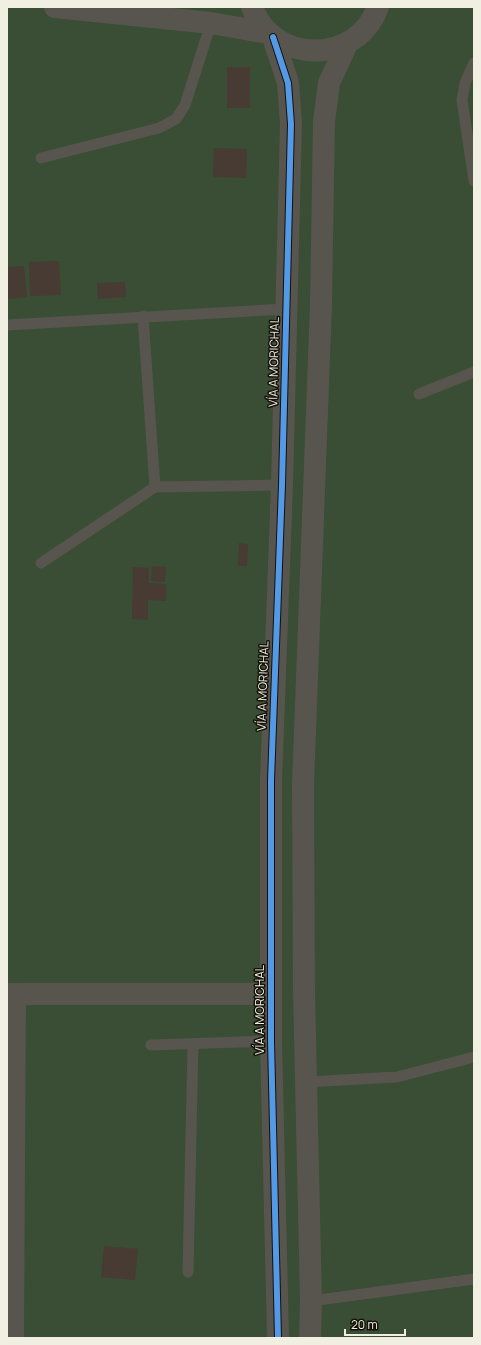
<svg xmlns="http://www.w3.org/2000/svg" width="481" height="1345" font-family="Manrope,sans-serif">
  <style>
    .green { fill: #394e34 }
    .building { fill: #473b33 }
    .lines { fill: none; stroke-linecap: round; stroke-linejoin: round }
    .service { stroke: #58554e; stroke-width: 11 }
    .minor { stroke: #58554e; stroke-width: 22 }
    .tertiary { stroke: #58554e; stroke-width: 22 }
    .secondary { stroke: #58554e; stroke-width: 22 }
    .cycleway-casing { stroke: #141209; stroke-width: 8 }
    .cycleway { stroke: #5399e6; stroke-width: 6 }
    .labels { text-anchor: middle; stroke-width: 3; stroke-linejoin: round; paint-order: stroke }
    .street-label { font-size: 12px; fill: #f1eee2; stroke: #141209 }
  </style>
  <rect width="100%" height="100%" fill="#28261c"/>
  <rect class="green" x="7" y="7" width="467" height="1331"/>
  <g class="building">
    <rect x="227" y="67" width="23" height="41"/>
    <path d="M214 148 247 149 246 178 213 177Z"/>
    <path d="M59 261 61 295 30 296 29 262Z"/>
    <path d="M24 266 27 297 7 299V267Z"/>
    <path d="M125 282 126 297 98 299 97 283Z"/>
    <path d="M239 543 248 544 247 566H238Z"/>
    <path d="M152 566 166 567 165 582 151 581Z"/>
    <path d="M133 567 149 568V583L166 584V601L148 600V620L132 619Z"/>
    <path d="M104 1246 138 1249 135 1280 101 1277Z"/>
  </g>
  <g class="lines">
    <g class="service">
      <path d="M474 63 465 83 462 100 474 181"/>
      <path d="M41 158 159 128 176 119 185 105 211 23"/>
      <path d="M143 316 155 487"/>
      <path d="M7 325 286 309"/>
      <path d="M419 394 474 372"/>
      <path d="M41 563 155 487 282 485"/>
      <path d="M151 1045 271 1041"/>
      <path d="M306 1082 397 1077 474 1057"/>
      <path d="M188 1272 193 1044"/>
      <path d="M311 1301 474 1279"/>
    </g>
    <g class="minor">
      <path d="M7 994H270"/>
      <path d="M13 1338 15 994"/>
    </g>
    <g class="tertiary">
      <path d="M273 37 288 83 291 124 282 485 271 780V1041L278 1338"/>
      <path d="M310 1338 311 1301 304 992 303 785 321 304 324 122 329 83 347 44"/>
    </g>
    <g class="secondary">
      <path d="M55 7 211 23 268 33"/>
      <path d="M252 7C273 65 357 65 378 7"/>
    </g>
    <defs>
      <path id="cycleway" d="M273 37 288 83 291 124 282 485 271 780V1041L278 1338"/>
    </defs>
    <use href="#cycleway" class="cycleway-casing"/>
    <use href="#cycleway" class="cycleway"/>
  </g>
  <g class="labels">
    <g class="street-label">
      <text transform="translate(274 362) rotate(-89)" y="4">VÍA A MORICHAL</text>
      <text transform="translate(263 686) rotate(-88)" y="4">VÍA A MORICHAL</text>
      <text transform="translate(260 1010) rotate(-90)" y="4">VÍA A MORICHAL</text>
    </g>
  </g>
  <rect width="481" height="1345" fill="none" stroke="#f1eee2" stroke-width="16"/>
  <path d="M345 1329v6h60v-6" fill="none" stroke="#f1eee2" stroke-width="2"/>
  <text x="351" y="1329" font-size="12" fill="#f1eee2" stroke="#141209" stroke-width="3" paint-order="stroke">20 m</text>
</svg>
